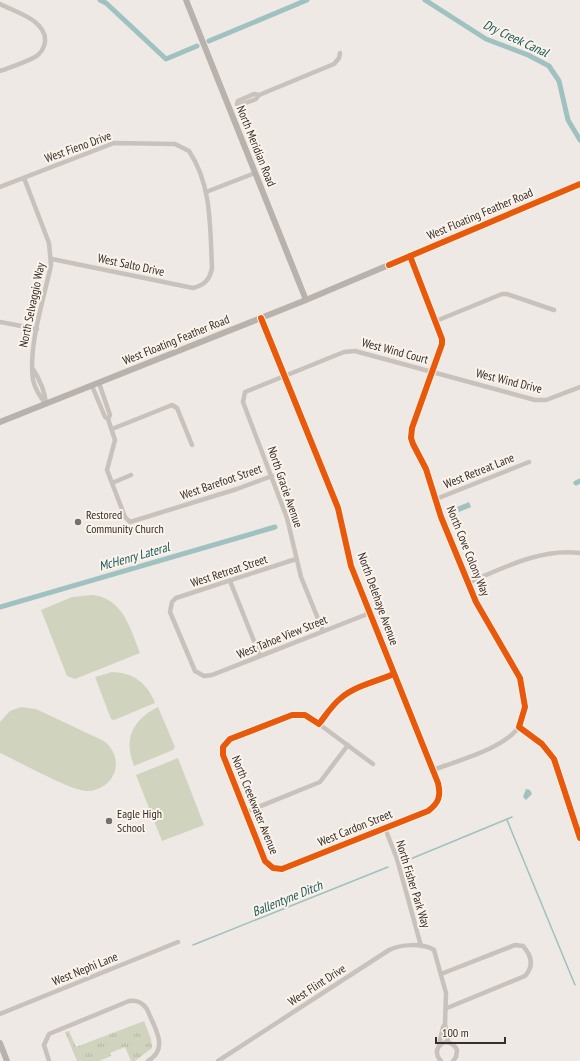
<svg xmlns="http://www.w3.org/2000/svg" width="580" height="1061" font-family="'PT Sans Narrow',sans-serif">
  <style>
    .grass { fill: #d0d4be }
    .park { fill: url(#park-tufts) }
    .water { fill: #9fc2c0 }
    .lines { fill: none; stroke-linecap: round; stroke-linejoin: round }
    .stream { stroke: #9fc2c0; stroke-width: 1.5 }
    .canal { stroke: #9fc2c0; stroke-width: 5 }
    .street { stroke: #c8c1bc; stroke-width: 4.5 }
    .secondary { stroke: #b8b1ac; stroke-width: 6 }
    .cycleway-casing { stroke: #faf3eb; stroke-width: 8 }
    .cycleway { stroke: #e8590c; stroke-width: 6 }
    .poi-dot { fill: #786f6b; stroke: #faf3eb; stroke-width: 1.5 }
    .labels { text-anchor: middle; stroke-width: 4; stroke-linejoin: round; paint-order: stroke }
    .street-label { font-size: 12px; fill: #392e2a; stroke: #faf3eb }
    .poi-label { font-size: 12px; fill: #392e2a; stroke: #faf3eb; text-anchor: start }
    .water-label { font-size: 13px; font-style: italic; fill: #1e5b5c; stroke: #faf3eb }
  </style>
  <defs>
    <pattern id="park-tufts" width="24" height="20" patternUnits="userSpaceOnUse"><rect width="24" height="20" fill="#d0d4be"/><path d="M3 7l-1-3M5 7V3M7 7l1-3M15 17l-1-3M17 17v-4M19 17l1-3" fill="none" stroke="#b3b6a3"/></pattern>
  </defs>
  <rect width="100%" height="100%" fill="#eee9e4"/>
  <g class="grass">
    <path d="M92 595C123 598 130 628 140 653L75 679 67 676 41 610 72 597Z"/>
    <path d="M112 672C134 673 147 683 155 703L114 720 111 719 95 677Z"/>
    <path d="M21 707 36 709 104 741C113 748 118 759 115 771 111 783 100 791 87 791 71 791 18 761 0 753V722L10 711Z"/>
    <path d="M158 707 175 747 173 750 134 766C123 738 133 720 158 707Z"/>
    <path d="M178 758 204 825 162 841 136 775Z"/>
  </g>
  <path class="park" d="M144 1021 151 1039 152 1048 135 1061H131L125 1047 110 1053 111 1056 99 1061H77L65 1032 69 1031 76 1047Z"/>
  <g class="water">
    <path d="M469 502 471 507 459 512 457 507Z"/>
    <path d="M526 789 530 790 532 794 526 800 523 797Z"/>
  </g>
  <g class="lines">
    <g class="stream">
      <path d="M507 820 575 985"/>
      <path d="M408 860 512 817"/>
      <path d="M193 945 388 867"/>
    </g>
    <g class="canal">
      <path d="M100 0 106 3 166 59 197 46"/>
      <path d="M425 0 486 39 528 55 549 66 559 81 568 120 580 140"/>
      <path d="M209 41 307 0"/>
      <path d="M576 483 580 481"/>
      <path d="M0 607 275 527"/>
    </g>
    <g class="street">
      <path d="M0 4C15 12 47 20 45 42 44 48 40 54 35 57 24 63 11 67 0 71"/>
      <path d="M259 95 254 94 238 101 237 104 240 105 256 99 259 95 334 64 339 58 340 53"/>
      <path d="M24 178 49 243 51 265C44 298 28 346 33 380 35 388 40 397 46 404 45 391 40 380 33 369"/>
      <path d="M0 187 114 143 175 144 189 151C212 185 210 228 212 268 210 279 205 285 193 288L52 259"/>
      <path d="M206 192 255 173"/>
      <path d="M410 256 442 339V344L412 428 411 438 413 444 426 469 441 517 476 602 520 678 525 707 519 727 542 744 554 759 580 838"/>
      <path d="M261 318 338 508 351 566 438 783C441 796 439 803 428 811L282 869 273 868 265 861 223 755V747L230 739 292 715H305L319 724C326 715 332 705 341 698 355 686 377 681 394 674"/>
      <path d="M436 321 502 294H507L554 310"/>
      <path d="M0 322 37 329"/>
      <path d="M92 386 105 417 108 419 110 415 99 383"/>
      <path d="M108 419 115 440 107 470 125 517 130 522 237 489 272 476"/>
      <path d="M112 429 172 405 177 408 192 445"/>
      <path d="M112 483 131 475"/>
      <path d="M436 499 529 462"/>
      <path d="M296 559 176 598 172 602 170 612 195 671 204 676 212 675 370 613"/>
      <path d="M230 581 260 656"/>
      <path d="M468 583C503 568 541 548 580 553"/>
      <path d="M323 631 301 577 287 518 243 402 245 392 344 352 355 351 535 400H546L580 387"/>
      <path d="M319 724 373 764"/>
      <path d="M433 770C459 760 503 749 519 727"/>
      <path d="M246 812 320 782 348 745"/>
      <path d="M385 828 397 859 421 946"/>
      <path d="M441 974 515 945 523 946C532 956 534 966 525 976L447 1008"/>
      <path d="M0 1014 178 942"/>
      <path d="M439 1045 443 1027 445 1024 448 1042"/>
      <path d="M49 1061 44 1045 49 1034 129 1001C137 1000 142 1002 147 1009 154 1027 170 1048 148 1061"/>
      <path d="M218 1061 389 950C401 944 423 943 434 950L446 993 445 1024"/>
      <path d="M441 1061C428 1048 449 1033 457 1050L456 1057 453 1061"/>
    </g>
    <g class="secondary">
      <path d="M186 0 306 300"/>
      <path d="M0 422 306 300 580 184"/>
      <path d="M0 1043 7 1061"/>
    </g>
    <defs>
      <g id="cycleway">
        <path d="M410 256 442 339V344L412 428 411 438 413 444 426 469 441 517 476 602 520 678 525 707 519 727 542 744 554 759 580 838"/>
        <path d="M389 265 580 184"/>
        <path d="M261 318 338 508 351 566 438 783C441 796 439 803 428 811L282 869 273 868 265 861 223 755V747L230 739 292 715H305L319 724C326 715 332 705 341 698 355 686 377 681 394 674"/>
      </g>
    </defs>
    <use href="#cycleway" class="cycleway-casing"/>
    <use href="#cycleway" class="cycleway"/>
  </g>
  <g class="poi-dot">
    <circle cx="78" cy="522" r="4"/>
    <circle cx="109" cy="821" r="4"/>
  </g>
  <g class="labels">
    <g class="street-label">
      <text transform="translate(256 146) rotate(68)" y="4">North Meridian Road</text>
      <text transform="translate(78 147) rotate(-20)" y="4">West Fieno Drive</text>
      <text transform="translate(480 214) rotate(-23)" y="4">West Floating Feather Road</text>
      <text transform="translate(131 265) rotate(12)" y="4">West Salto Drive</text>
      <text transform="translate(32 305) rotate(-78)" y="4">North Selvaggio Way</text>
      <text transform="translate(176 340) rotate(-22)" y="4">West Floating Feather Road</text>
      <text transform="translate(395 351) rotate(15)" y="4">West Wind Court</text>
      <text transform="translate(509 381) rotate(14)" y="4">West Wind Drive</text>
      <text transform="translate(479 471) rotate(-22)" y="4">West Retreat Lane</text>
      <text transform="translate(221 482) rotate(-19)" y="4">West Barefoot Street</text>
      <text transform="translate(285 487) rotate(71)" y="4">North Gracie Avenue</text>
      <text transform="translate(468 551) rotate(68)" y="4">North Cove Colony Way</text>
      <text transform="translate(229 571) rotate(-18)" y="4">West Retreat Street</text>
      <text transform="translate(378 599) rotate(70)" y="4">North Delehaye Avenue</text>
      <text transform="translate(282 637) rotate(-22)" y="4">West Tahoe View Street</text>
      <text transform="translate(255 805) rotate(68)" y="4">North Creekwater Avenue</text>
      <text transform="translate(355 828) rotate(-22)" y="4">West Cardon Street</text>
      <text transform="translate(413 884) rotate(73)" y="4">North Fisher Park Way</text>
      <text transform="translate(85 969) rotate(-22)" y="4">West Nephi Lane</text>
      <text transform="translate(317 985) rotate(-33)" y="4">West Flint Drive</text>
    </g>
    <g class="poi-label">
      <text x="86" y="519">Restored<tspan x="86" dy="14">Community Church</tspan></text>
      <text x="117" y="818">Eagle High<tspan x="117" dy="14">School</tspan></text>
    </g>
    <g class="water-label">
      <text transform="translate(516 38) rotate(25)" y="5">Dry Creek Canal</text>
      <text transform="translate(134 556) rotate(-16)" y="5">McHenry Lateral</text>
      <text transform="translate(287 898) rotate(-22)" y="5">Ballentyne Ditch</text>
    </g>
  </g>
  <path d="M436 1037v6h69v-6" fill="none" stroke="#392e2a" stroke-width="2"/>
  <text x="442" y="1037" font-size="12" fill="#392e2a" stroke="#faf3eb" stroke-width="3" paint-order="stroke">100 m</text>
</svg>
